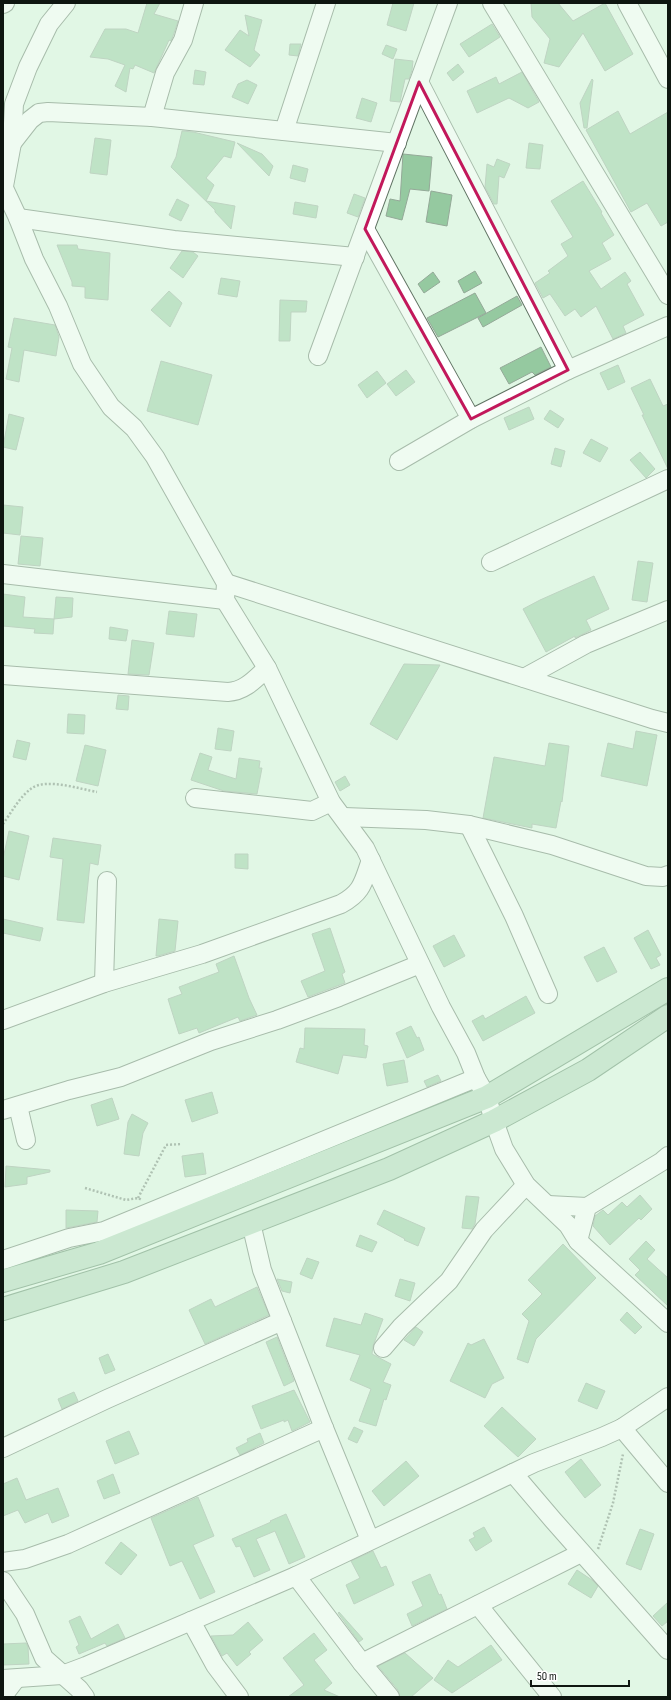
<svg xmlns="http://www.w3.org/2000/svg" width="671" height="1700" font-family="'Sofia Sans Condensed',sans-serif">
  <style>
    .building { fill: #95c9a0; stroke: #94a998 }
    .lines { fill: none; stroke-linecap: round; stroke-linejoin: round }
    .minor-casing { stroke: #617464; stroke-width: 20 }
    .major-casing { stroke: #54805f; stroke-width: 24 }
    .path { stroke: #728175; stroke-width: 2.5; stroke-dasharray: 2 2; stroke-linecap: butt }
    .minor { stroke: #fff; stroke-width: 18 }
    .major { stroke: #afd5b8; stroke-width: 22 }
    .marked { fill: none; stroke: #c2185b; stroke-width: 3; stroke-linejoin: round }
  </style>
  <rect width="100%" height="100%" fill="#e1f7e5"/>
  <g class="building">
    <path d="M147 3H160L154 14 178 21 173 36 171 41 169 40 154 73 135 65 133 69 130 68 126 92 115 86 125 65 108 59 90 57 105 29H126L138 33Z"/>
    <path d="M393 3H414L406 31 387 25Z"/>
    <path d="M531 3H558L573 21 605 3 633 54 605 71 583 33 559 67 544 63 550 39 532 17Z"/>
    <path d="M245 15 262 20 254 50 260 55 250 67 225 50 240 30 249 36Z"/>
    <path d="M492 24 500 37 469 57 460 44Z"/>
    <path d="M290 44H301L298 56 289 55Z"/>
    <path d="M386 45 397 49 393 59 382 54Z"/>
    <path d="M395 59 413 61 412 70 409 79H405L400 102 390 101Z"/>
    <path d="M458 64 464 72 453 81 447 73Z"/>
    <path d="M195 70 206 72 204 85 193 84Z"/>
    <path d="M522 72 539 102 528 108 509 98 477 113 467 91 496 77 499 84Z"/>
    <path d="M592 79 593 80 587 128H584L580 103Z"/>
    <path d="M247 80 257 85 248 104 232 97 238 84Z"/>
    <path d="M362 98 377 103 371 122 356 118Z"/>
    <path d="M618 111 630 134 668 112V222L661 226 647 203 631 212 586 130Z"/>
    <path d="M182 131 193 132 235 142 231 158 224 156 206 178 214 185 206 201 235 206 231 229 215 212V210L171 167 176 157Z"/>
    <path d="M95 138 111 140 107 175 90 173Z"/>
    <path d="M237 143 262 154 273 166 269 176Z"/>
    <path d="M529 143 543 145 540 169 526 168Z"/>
    <path d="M403 154 432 157 429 191 410 189 402 220 386 216 390 199 400 201Z"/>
    <path d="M497 159 510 164 504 178 499 176 497 204H494L485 187 487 164 494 167Z"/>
    <path d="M293 165 308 169 305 182 290 178Z"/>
    <path d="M583 181 602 212 601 213 614 235 602 243 611 259 589 271 601 289 625 272 631 281 627 284 644 315 623 326 626 333 613 339 596 306 581 317 575 309 565 316 550 294 543 298 535 283 550 273 548 271 568 256 561 244 573 237 551 201Z"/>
    <path d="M431 191 452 195 447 226 426 222Z"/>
    <path d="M354 194 365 198 358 217 347 213Z"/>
    <path d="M177 199 189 205 181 221 169 215Z"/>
    <path d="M295 202 318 206 316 218 293 214Z"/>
    <path d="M57 245H77L78 249 110 253 108 300 85 298V287L72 286V282Z"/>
    <path d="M182 251 193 252 198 256 183 278 170 268Z"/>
    <path d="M475 271 482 283 464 293 458 281Z"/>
    <path d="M433 272 440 282 424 293 418 284Z"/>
    <path d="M221 278 240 281 237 297 218 294Z"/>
    <path d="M169 291 182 303 170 327 151 310Z"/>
    <path d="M475 293 486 313 438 337 427 318Z"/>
    <path d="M517 296 522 305 483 327 478 318Z"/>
    <path d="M280 300 307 301 306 312H291L290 341H279Z"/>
    <path d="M14 318 55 325 59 337 56 356 24 350 19 382 6 379 12 348 8 347Z"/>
    <path d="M541 347 551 367 535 375 532 372 509 384 500 368Z"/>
    <path d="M161 361 212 375 198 425 147 411Z"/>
    <path d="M618 365 625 382 608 390 600 373Z"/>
    <path d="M406 370 415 382 396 396 387 384Z"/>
    <path d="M377 371 386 383 367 398 358 385Z"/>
    <path d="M650 379 663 406 668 404V469L642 415H644L631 388Z"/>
    <path d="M529 407 534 419 509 430 504 418Z"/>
    <path d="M550 410 564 419 558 428 544 419Z"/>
    <path d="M9 414 24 418 16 450 3 447Z"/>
    <path d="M591 439 608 448 600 462 583 453Z"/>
    <path d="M555 448 565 451 561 467 551 464Z"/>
    <path d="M640 452 655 469 646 478 630 460Z"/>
    <path d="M3 505 23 507 20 535 3 533Z"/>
    <path d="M21 536 43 538 40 566 18 564Z"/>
    <path d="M638 561 653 563 647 602 632 600Z"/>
    <path d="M594 576 609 609 586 620 591 630 575 638V636L546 652 523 609 540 600Z"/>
    <path d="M3 594 25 597 23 617 54 619 53 634 34 633 35 629 3 626Z"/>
    <path d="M56 597 73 598 72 617 54 619Z"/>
    <path d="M169 611 197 614 194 637 166 634Z"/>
    <path d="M110 627 128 630 126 641 109 639Z"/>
    <path d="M132 640 154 643 149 675 128 674Z"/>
    <path d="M404 664 440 665 397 740 370 724Z"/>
    <path d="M118 695 129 696 128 710 116 709Z"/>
    <path d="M68 714 85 715 84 734 67 733Z"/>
    <path d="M218 728 234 731 231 751 215 749Z"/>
    <path d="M636 731 657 735 647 786 601 776 608 743 633 749Z"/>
    <path d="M17 740 30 743 26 760 13 757Z"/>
    <path d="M549 743 569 746 562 802 561 801 556 828 532 824V828L483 818 494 757 545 766Z"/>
    <path d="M85 745 106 750 98 786 76 781Z"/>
    <path d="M200 753 212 757 208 770 236 779 239 758 260 761 259 768H262L257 794 224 791 191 780Z"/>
    <path d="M345 776 350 785 340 791 335 782Z"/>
    <path d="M9 831 29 836 19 880 3 876V859Z"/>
    <path d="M53 838 101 845 98 865 90 863 84 923 57 920 63 859 50 857Z"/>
    <path d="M235 854H248V869L235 868Z"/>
    <path d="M3 919 43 928 40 941 3 933Z"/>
    <path d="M159 919 178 921 175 951 158 956H156Z"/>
    <path d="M330 928 345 972 342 974 345 983 308 997 301 981 325 971 312 934Z"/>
    <path d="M648 930 661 955 656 958 660 965 651 969 634 938Z"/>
    <path d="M454 935 465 956 444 967 433 946Z"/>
    <path d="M604 947 617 972 597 982 584 957Z"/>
    <path d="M234 956 249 998 257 1015 240 1021 238 1017 199 1033 197 1028 179 1034 168 999 182 994 179 987 219 972 216 964Z"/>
    <path d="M526 996 535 1013 483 1041 472 1021 483 1015 485 1019Z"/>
    <path d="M411 1026 417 1038 419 1037 424 1050 407 1058 396 1033Z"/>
    <path d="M305 1028 365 1029 364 1045 368 1046 366 1058 343 1055 338 1074 296 1062 300 1048 304 1049Z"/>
    <path d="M404 1060 408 1082 387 1086 383 1064Z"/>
    <path d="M438 1075 441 1081 427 1087 424 1081Z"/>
    <path d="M212 1092 218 1113 192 1122 185 1100Z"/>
    <path d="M112 1098 119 1119 97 1126 91 1105Z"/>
    <path d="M132 1114 148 1123 143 1133 139 1156 124 1154 128 1122Z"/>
    <path d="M203 1153 206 1174 185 1177 182 1156Z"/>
    <path d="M6 1166 50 1170V1172L27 1177V1184L5 1187Z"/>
    <path d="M640 1195 652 1209 641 1220 639 1218 610 1245 593 1226 595 1216 603 1210 608 1215 622 1202 627 1207Z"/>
    <path d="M466 1196 479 1197 475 1224 472 1229 462 1228Z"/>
    <path d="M66 1210 98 1211 97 1222 66 1228Z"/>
    <path d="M384 1210 425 1228 418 1246 404 1240 405 1239 377 1224Z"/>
    <path d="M360 1235 377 1242 372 1252 356 1246Z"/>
    <path d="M646 1241 655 1250 647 1259 668 1278V1306L635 1275 640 1270 629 1259Z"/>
    <path d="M563 1244 596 1278 536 1339 528 1363 517 1359 529 1321 522 1314 542 1294 528 1280Z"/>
    <path d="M307 1258 319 1262 312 1279 300 1274Z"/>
    <path d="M277 1279 292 1282 290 1293 282 1291Z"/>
    <path d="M400 1279 415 1283 410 1301 395 1296Z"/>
    <path d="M257 1287 269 1315 205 1344 189 1310 211 1299 215 1307Z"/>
    <path d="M627 1312 642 1327 635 1334 620 1320Z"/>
    <path d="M365 1313 383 1319 373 1346 372 1354 391 1364 383 1382 391 1385 386 1400 384 1399 376 1426 359 1421 371 1389 350 1380 360 1355 326 1346 334 1318 361 1325Z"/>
    <path d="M416 1327 423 1332 414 1346 404 1340Z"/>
    <path d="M277 1337 294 1381 284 1386 266 1342Z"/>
    <path d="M484 1339 504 1378 492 1384 485 1398 450 1381 468 1343 471 1345Z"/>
    <path d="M108 1354 115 1370 105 1374 99 1358Z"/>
    <path d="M586 1383 605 1391 597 1409 578 1401Z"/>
    <path d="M294 1390 310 1422 292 1431 288 1420 284 1422V1420L261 1429 252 1406Z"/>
    <path d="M74 1392 78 1401 62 1409 58 1399Z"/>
    <path d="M502 1407 536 1439 518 1457 484 1426Z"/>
    <path d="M354 1427 363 1431 357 1443 348 1439Z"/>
    <path d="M129 1431 139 1454 115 1464 106 1441Z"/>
    <path d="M260 1433 264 1443 240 1455 236 1448 248 1442 247 1439Z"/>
    <path d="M581 1459 601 1485 585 1498 565 1472Z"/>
    <path d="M406 1461 419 1476 384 1506 372 1491Z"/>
    <path d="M113 1474 120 1493 104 1499 97 1481Z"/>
    <path d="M17 1478 26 1500 58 1488 69 1516 52 1523 48 1513 25 1523 18 1510 3 1516V1484Z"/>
    <path d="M198 1497 214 1536 193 1545 215 1592 200 1599 182 1561 170 1566 151 1518Z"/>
    <path d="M286 1514 305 1557 289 1564 275 1531 256 1539 270 1570 254 1577 240 1546 236 1547 232 1539 271 1522 270 1521Z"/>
    <path d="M484 1527 492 1541 476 1551 469 1540 475 1537 473 1533Z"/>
    <path d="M640 1529 654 1534 641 1570 626 1564Z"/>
    <path d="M121 1542 137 1555 121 1575 105 1563Z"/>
    <path d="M373 1551 381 1568 386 1566 394 1585 354 1604 346 1585 360 1578 351 1561Z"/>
    <path d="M577 1570 592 1580 598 1586 591 1598 568 1584Z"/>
    <path d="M430 1574 439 1595 441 1594 447 1609 412 1626 407 1614 423 1606 412 1582Z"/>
    <path d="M668 1602V1621L662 1626 653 1616Z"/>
    <path d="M339 1612 363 1639 359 1642 338 1613Z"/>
    <path d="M80 1616 91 1639 118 1624 125 1638 107 1646 105 1643 79 1654 76 1647 79 1645 69 1621Z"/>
    <path d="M248 1622 263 1640 249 1652 251 1654 237 1666 227 1653 222 1656 211 1636 233 1635Z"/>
    <path d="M314 1633 327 1650 314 1660 332 1683 324 1690 340 1697H288L304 1685 283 1658Z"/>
    <path d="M26 1643 28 1647 29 1664 3 1665V1644Z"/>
    <path d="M491 1645 502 1660 452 1693 434 1680 448 1660 458 1667Z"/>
    <path d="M405 1653 433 1678 411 1697H400L398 1690 378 1666Z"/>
  </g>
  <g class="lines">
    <defs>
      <g id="minor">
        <path d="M492 3 668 295"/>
        <path d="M627 3 668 79"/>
        <path d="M3 4 5 3"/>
        <path d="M419 82 568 370"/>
        <path d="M152 117 165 73 183 40 194 3"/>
        <path d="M284 131 326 3"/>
        <path d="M12 143 30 120 39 113 48 112 152 117 397 143"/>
        <path d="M3 186 18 218 34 259 58 306 82 364 111 407 134 428 155 457 226 583 225 600 267 668 331 802 365 848 441 1007 466 1053 476 1078 487 1097 494 1121 504 1149 526 1185 568 1225 578 1241 668 1323"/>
        <path d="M4 186 12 143 14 104 28 67 49 24 66 3"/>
        <path d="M18 218 174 240 355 257"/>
        <path d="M365 229 471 419"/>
        <path d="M318 356 448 3"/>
        <path d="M399 461 471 419 568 370 668 326"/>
        <path d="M491 562 668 479"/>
        <path d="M3 574 225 600"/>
        <path d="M226 583 652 719 668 723"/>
        <path d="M3 675 228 692C245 691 255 679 267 668"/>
        <path d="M524 678 586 644 668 610"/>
        <path d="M195 798 312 811 331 802"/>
        <path d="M344 817 426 820 469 825 552 845 646 876 663 877 668 875"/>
        <path d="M469 825 514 916 548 994"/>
        <path d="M104 983 107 881"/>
        <path d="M3 1020 104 983 202 954 341 904C363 892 363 882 371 860"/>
        <path d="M18 1106 26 1140"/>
        <path d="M3 1110 69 1090 121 1077 211 1041 277 1020 339 997 420 964"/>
        <path d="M548 1205 587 1207"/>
        <path d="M251 1223 262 1270 324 1428 370 1540"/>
        <path d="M578 1241 587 1207 661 1162 668 1156"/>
        <path d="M3 1260 69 1238 104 1231 476 1078"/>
        <path d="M383 1348 401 1327 449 1281 484 1230 526 1185"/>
        <path d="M622 1428 668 1483"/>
        <path d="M3 1448 107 1399 282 1321"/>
        <path d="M513 1473 553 1520 668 1650"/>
        <path d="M3 1562 25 1559 68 1544 324 1428"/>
        <path d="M296 1576 362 1663"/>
        <path d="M3 1581 25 1614 44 1658 79 1689 85 1697"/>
        <path d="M478 1605 552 1697"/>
        <path d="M191 1621 215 1665 239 1697"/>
        <path d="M3 1679 62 1675 86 1666 296 1576 534 1463 602 1437 622 1428 668 1397"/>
        <path d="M3 1696 16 1679"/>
        <path d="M390 1697 362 1663 581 1553"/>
      </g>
      <g id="major">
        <path d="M3 1281 99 1253 487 1097 668 989"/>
        <path d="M3 1309 124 1272 389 1169 494 1121 588 1070 668 1016"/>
      </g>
    </defs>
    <use href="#minor" class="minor-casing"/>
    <use href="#major" class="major-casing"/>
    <g class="path">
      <path d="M3 824C11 813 20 796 32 788 47 778 80 789 97 792"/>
      <path d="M85 1188 126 1200 138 1198 142 1200"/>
      <path d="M138 1198 166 1145 182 1144"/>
      <path d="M598 1549 613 1503 623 1454"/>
    </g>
    <use href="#minor" class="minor"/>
    <use href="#major" class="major"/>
  </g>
  <path d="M0 0H671V1700H0ZM419 82 568 370 471 419 365 229Z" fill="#e1f7e5" fill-opacity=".55" fill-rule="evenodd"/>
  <path class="marked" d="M419 82 568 370 471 419 365 229Z"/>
  <rect width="671" height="1700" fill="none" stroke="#0e1610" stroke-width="8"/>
  <path d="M531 1680v6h98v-6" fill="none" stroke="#0e1610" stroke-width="2"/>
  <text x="537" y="1680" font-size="12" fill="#0e1610" stroke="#ffffff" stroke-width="3" paint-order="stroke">50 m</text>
</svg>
